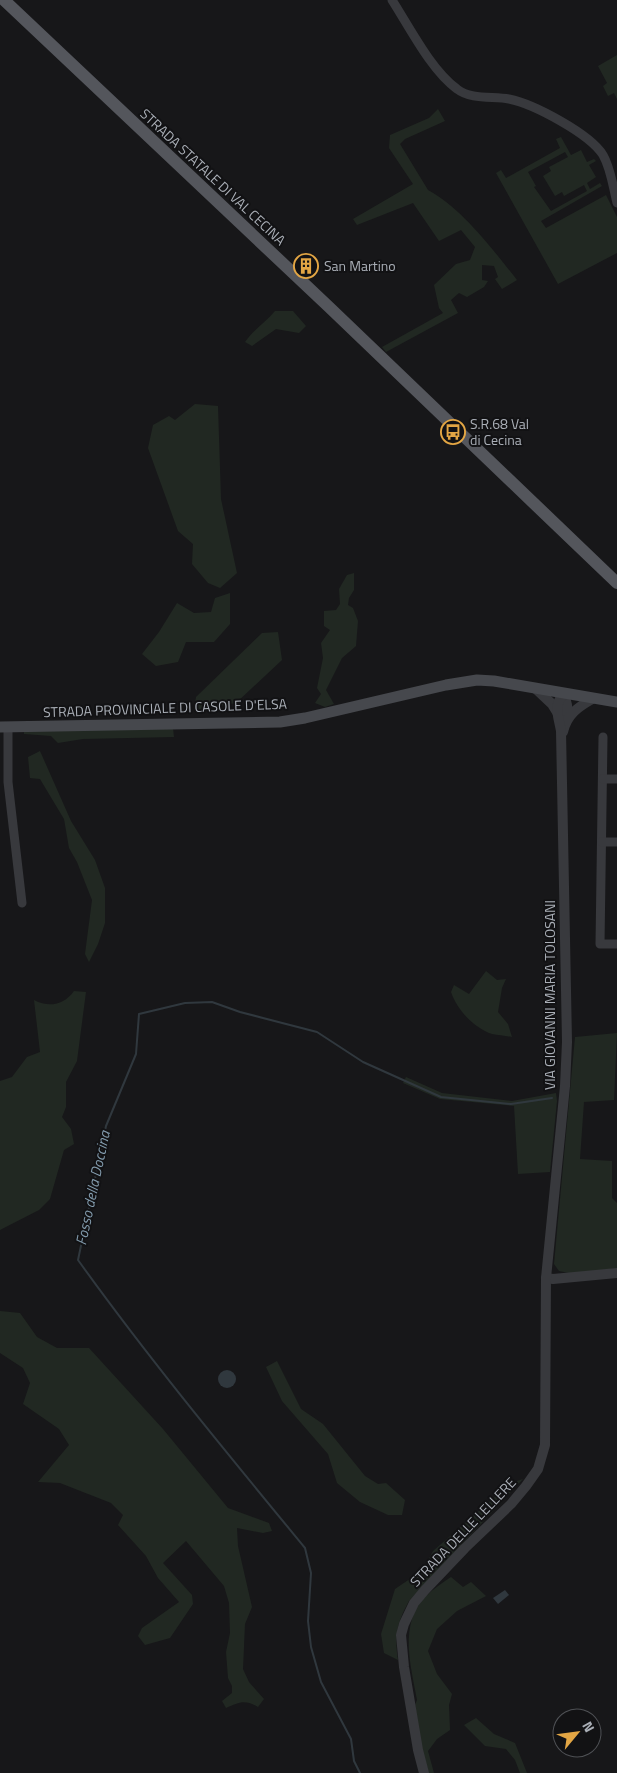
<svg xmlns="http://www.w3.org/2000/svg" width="617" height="1773" font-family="'Titillium Web',sans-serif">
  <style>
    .green { fill: #212822; fill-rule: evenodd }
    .water { fill: #30383e }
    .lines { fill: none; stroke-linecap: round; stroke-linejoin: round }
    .stream { stroke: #30383e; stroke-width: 2 }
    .minor { stroke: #38393d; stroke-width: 9 }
    .tertiary { stroke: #38393d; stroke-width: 10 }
    .secondary { stroke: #46484d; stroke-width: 11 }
    .primary { stroke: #54565c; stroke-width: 12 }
    .labels { text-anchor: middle; stroke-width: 4; stroke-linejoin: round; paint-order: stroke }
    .street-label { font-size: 14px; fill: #aaafb7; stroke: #121214 }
    .poi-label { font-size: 14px; fill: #aaafb7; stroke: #121214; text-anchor: start }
    .water-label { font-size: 15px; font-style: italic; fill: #849daf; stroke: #121214 }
  </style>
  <rect width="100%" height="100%" fill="#171719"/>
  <g class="green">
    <path d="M617 55V99L614 93 608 96 603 86 607 83 598 66Z"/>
    <path d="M438 109 445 121 405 139 400 144 428 190C462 208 494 251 517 280L502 289 495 279 498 277 494 266 482 265V280L488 281 484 287 467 297 459 293 451 300 458 313 386 352 382 347 443 313 439 308 434 285 456 264 470 260 475 247 461 230 439 241 413 203 357 225 353 219 413 184 389 148 390 135 429 118Z"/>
    <path d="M561 137 571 155 581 150 587 162 594 159 596 161 589 165 596 177 587 183 590 189 600 183 602 186 541 221 546 228 606 195 617 217V253L558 284 496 173 501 170 506 178 560 148 556 139ZM565 152 568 157 549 167 551 171 543 176 555 196 562 192 564 196 584 185 587 191 551 211 534 187 536 186 528 172Z"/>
    <path d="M275 311H293L306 326 299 333 276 329 252 346 245 342C254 329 265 323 275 311Z"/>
    <path d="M195 404 218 406 221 499 237 573 220 588 208 583 192 564 193 544 178 531 148 448 153 425 169 416 175 420Z"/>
    <path d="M354 573V590L349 598 348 605 353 608 358 621 356 646 342 658 326 690 334 704 325 707 315 703 321 694 317 688 323 658 321 643 330 630 324 626V611L336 610 340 604 339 589 347 575Z"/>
    <path d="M230 593V624L214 642H186L178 662 156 666 142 654 159 632 177 603 194 613 211 612 215 598Z"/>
    <path d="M278 632 282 660 236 703 194 710 196 697 262 633Z"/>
    <path d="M173 728 174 737 83 739 58 743 51 736 24 734V730Z"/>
    <path d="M40 751 71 821 95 860 105 888V923L98 944 89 962 85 954 92 900 77 862 69 848 64 819 40 779 30 778 28 757Z"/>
    <path d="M486 971 497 980 506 979 502 988 498 1012 508 1024 512 1037C506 1036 498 1035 492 1034 474 1028 457 1010 451 992L454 985 469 994Z"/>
    <path d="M74 991 86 992 77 1061 66 1082V1107L62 1117 71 1129 74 1144 64 1150 50 1199 39 1210 0 1230V1081L12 1077 27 1057 40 1052 34 1000C49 1008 64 1005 74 991Z"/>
    <path d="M617 1033 614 1100 584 1102 580 1159 612 1161V1198L617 1203V1268L574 1274 559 1271 554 1264 575 1037Z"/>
    <path d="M406 1077 442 1093 512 1101 556 1093 557 1101 550 1172 518 1174 514 1106 440 1099 403 1083Z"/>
    <path d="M0 1311 20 1313 37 1337 57 1348H89L163 1429 228 1508 269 1523 272 1531 263 1533 237 1528 238 1546 252 1607 245 1624 243 1669 249 1682 264 1699 258 1707C245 1699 239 1702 226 1708L222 1701 232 1693V1686L228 1678 226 1652 230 1633 229 1603 224 1586 186 1541 163 1563 192 1595 193 1604 170 1638 145 1645 138 1636 142 1628 179 1602 158 1578 146 1556 118 1525 123 1515 111 1503 60 1483 38 1482 69 1445 59 1429 23 1404 30 1383 23 1368 0 1353Z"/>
    <path d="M277 1361 301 1409 323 1424 365 1476 378 1484 386 1483 405 1500 402 1515H388L360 1502 337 1483 328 1454 282 1401 266 1367Z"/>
    <path d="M523 1479 409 1601C397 1623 394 1635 398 1660L384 1653 381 1634 395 1589 423 1570 433 1551 511 1483Z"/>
    <path d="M451 1577 463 1587 471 1582 486 1596 457 1611 437 1629 428 1651 437 1674 452 1694 449 1705 450 1730 437 1739 428 1751 434 1773H429L422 1749 415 1705 417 1700C411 1666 398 1624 426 1596 433 1589 442 1583 451 1577Z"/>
    <path d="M476 1718 494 1734 515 1743 527 1773H520L515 1760 506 1749 485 1746 464 1725Z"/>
  </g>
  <g class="water">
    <circle cx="227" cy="1379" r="9"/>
    <path d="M505 1590 509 1595 498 1604 493 1598Z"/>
  </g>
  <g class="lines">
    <path class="stream" d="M360 1773 354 1761 351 1739 321 1682 311 1647 308 1621 311 1573 305 1548C227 1453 149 1359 78 1260L106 1126 136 1054 139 1014 185 1003 212 1002 240 1012 317 1032 363 1062 441 1097 511 1104 552 1098"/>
    <g class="minor">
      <path d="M392 0C410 28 431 70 457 89 471 100 493 96 509 99 534 104 590 134 603 155 611 169 613 187 617 203"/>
      <path d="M8 727V782L22 903"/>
      <path d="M603 737 600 944H617"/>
      <path d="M603 779H617"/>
      <path d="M602 842H617"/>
    </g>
    <g class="tertiary">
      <path d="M535 688 552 704 557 712"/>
      <path d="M564 693 567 705V719"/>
      <path d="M563 732C567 714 578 707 594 698"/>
      <path d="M546 1278 553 1279 617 1273"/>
      <path d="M424 1773 418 1750 404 1667 401 1635 404 1624 414 1603 425 1590 465 1548 511 1504 526 1486 538 1469 545 1445 546 1278 565 1086 567 1042 561 731C558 714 553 706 564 693"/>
    </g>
    <path class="secondary" d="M0 727 280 722 305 718 446 685 477 680 494 681 617 702"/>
    <path class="primary" d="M4 0 329 307 617 583"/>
  </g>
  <defs>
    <symbol id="building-ring" viewBox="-11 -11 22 22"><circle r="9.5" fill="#121214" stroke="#e3a644" stroke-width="1.5"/><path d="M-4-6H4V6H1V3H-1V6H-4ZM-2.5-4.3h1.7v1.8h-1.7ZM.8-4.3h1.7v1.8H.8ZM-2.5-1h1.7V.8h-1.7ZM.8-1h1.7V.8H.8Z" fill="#e3a644"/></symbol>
    <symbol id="bus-ring" viewBox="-11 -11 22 22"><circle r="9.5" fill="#121214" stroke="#e3a644" stroke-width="1.5"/><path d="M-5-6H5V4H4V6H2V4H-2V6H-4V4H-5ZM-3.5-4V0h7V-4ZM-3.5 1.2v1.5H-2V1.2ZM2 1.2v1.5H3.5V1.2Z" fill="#e3a644"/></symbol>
  </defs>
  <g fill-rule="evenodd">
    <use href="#building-ring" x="292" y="252" width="28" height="28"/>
    <use href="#bus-ring" x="439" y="418" width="28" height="28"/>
  </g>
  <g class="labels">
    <g class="street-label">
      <text transform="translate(213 177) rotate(43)" y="5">STRADA STATALE DI VAL CECINA</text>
      <text transform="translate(165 708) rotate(-2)" y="5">STRADA PROVINCIALE DI CASOLE D'ELSA</text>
      <text transform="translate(550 995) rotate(-90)" y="5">VIA GIOVANNI MARIA TOLOSANI</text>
      <text transform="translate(463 1532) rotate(-46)" y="5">STRADA DELLE LELLERE</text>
    </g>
    <g class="poi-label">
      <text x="324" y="271">San Martino</text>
      <text x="470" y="429">S.R.68 Val<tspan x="470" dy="16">di Cecina</tspan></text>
    </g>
    <g class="water-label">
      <text transform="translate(93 1188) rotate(-78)" y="5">Fosso della Doccina</text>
    </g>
  </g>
  <g transform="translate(577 1733) rotate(61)"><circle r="24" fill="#121214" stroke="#4f5155"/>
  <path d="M0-4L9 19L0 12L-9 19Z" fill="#e3a644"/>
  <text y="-8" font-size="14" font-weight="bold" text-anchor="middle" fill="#aaafb7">N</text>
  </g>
</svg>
